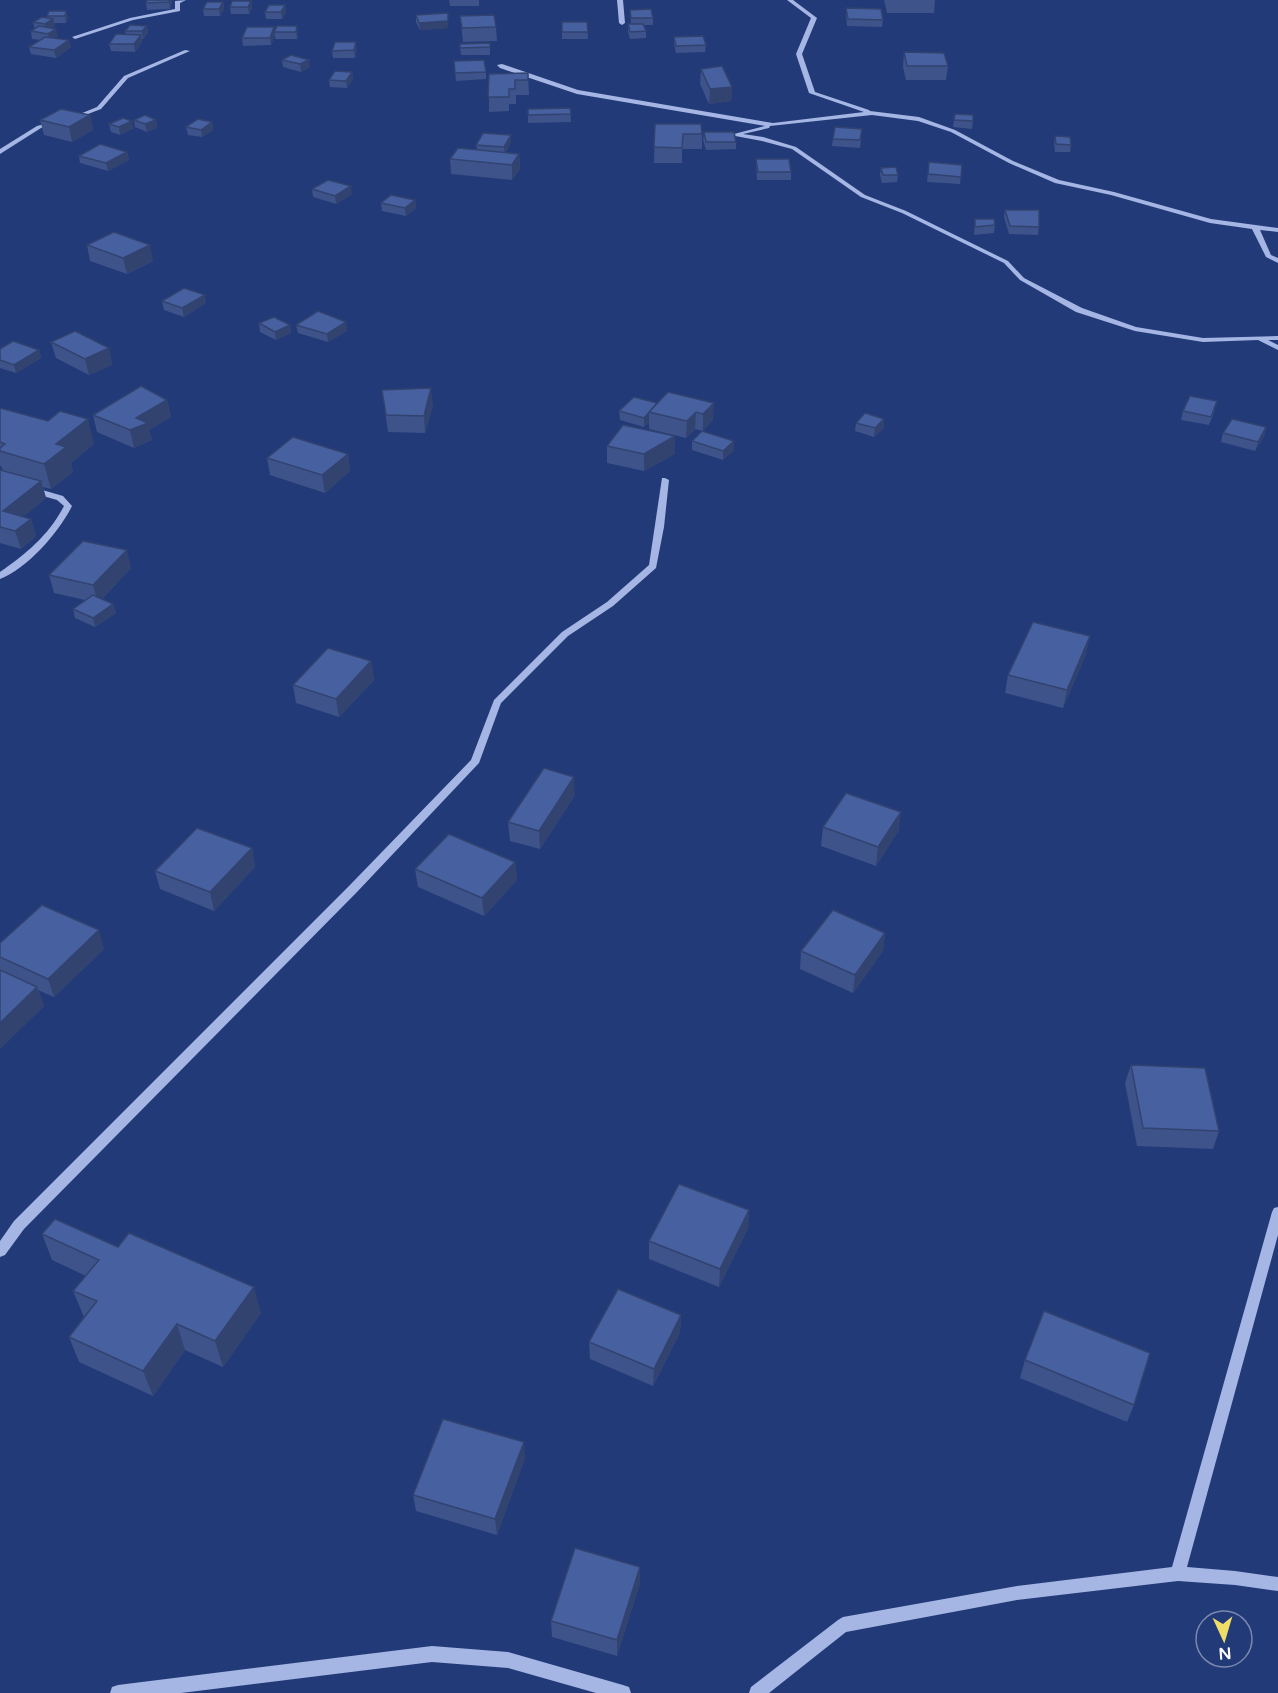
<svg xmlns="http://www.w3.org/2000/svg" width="1278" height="1693" font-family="'Varela Round',sans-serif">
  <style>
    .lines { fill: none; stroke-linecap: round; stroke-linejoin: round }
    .minor { fill: #a5b6e4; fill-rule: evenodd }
    .wall { fill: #3d538a }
    .shaded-wall { fill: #324370 }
    .building { fill: #4760a0; stroke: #324370; stroke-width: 1.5 }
  </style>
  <rect width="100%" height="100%" fill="#233a78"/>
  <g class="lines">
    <g class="minor">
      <path d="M186 0 180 3V11L133 20 75 39 72 37 130 18 175 9V1Z"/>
      <path d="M617 0H623L625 23 622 25 619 23Z"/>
      <path d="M787 0H793L817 18 802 54 815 92 869 110 870 111 919 117 955 130 1013 161 1059 180 1114 192 1211 219 1278 228V232L1260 230 1271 255 1278 258V263L1266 257 1252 229 1210 223 1111 195 1055 183 1009 163 951 132 918 121 872 115 770 126 769 128 743 134 763 137 796 147 865 195 906 211 1008 261 1024 278 1082 308 1136 327 1203 338 1278 336V340H1268L1278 345V350L1258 340 1203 342 1135 331 1076 312 1020 280 1004 263 902 213 861 197 792 149 762 141 730 135 765 126 577 94 500 68 497 65 502 64 578 90 773 123 864 112 809 93 796 54 811 18Z"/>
      <path d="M185 50 190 51 128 78 101 109 75 119 70 118 97 107 124 76Z"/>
      <path d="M55 121 57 122V124L41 128 0 154V149L37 126Z"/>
      <path d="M662 478H665L669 480 664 527 656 568 613 606 568 636 501 703 479 763 357 892 24 1229 5 1255 0 1257V1241L14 1221 349 886 471 760 494 700 562 632 607 602 649 565Z"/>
      <path d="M32 487 63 496 72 506C59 532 28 568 0 579V572C26 554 49 535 64 506L57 500 29 492 28 490Z"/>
      <path d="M1278 1207V1235L1187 1567 1235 1571 1278 1577V1591L1235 1585 1178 1581 1017 1600 846 1632 769 1693H749L751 1687 838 1620 843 1617 1017 1586 1172 1567 1272 1212 1274 1208Z"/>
      <path d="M432 1646 508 1652 623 1685 629 1687 631 1693H596L508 1668 432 1662 181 1693H110L112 1687 118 1685Z"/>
    </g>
  </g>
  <g class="wall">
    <path d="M147 0 172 2 170 9 147 10 146 3Z"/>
    <path d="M449 0H479V6H450Z"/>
    <path d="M884 0H935L934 13H887Z"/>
    <path d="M251 1 252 8 249 14H231L230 7Z"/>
    <path d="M223 2 224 9 220 16H204L203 9Z"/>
    <path d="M285 5 286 12 282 19H266L265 12Z"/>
    <path d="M846 8 883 20 882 27 847 26 846 15Z"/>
    <path d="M630 10 653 18V25H644L646 31V38L630 39 628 32V24H631Z"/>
    <path d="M66 11 68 18 66 23H54L55 26 51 28 58 36 54 38 71 47 56 58 31 54 29 47 40 40 32 39 31 31 35 29 33 22 47 18V16Z"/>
    <path d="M416 15 448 20V28L420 30 416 22Z"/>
    <path d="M460 16 496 27 497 41 463 42Z"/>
    <path d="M562 22H587L588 39H562Z"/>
    <path d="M147 26 148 33 143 39H142V42L135 52 111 51 109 44 126 34 125 31Z"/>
    <path d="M277 26 298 33 297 39H275V34L271 45 243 46 242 38 275 31Z"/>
    <path d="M674 37 706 45 705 52 676 53 674 44Z"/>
    <path d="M490 43V55H461L460 48Z"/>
    <path d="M357 49 355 58H333L332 51Z"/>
    <path d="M904 52 948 66 946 80H906L903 67Z"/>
    <path d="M282 60 310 67 301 72 283 67Z"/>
    <path d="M454 61 486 72V79L456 81Z"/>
    <path d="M701 69 732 87 731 101 709 104 700 84Z"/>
    <path d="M352 72 353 79 347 88 330 87 329 80Z"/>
    <path d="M528 73 529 95H516V104H509V111L489 112V74Z"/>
    <path d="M570 108 571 122 528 123V109Z"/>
    <path d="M955 114 973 121 972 129 953 127Z"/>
    <path d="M90 115 93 130 72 142 44 135 40 120Z"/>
    <path d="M134 120H156L157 128 147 132 135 127Z"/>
    <path d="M212 122 213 130 202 137 188 135 186 127Z"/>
    <path d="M109 124 134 128 120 135 111 132Z"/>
    <path d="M655 124 702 134V149H682V163H654Z"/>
    <path d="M862 129 860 148 832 146 833 139Z"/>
    <path d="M704 132 736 142V149L706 150 703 140Z"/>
    <path d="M511 135V142L506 152 519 154 520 169 512 180 451 174 450 159 477 149 476 145Z"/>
    <path d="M1055 136 1071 145 1070 152H1055L1054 144Z"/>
    <path d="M127 152 129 160 108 171 80 163 79 156Z"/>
    <path d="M756 159 791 172V180H757Z"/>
    <path d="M929 162 962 165 960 184 927 182Z"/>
    <path d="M881 168 898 175 897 182 882 183 880 175Z"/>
    <path d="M312 189 352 194 336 204 313 197Z"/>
    <path d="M415 200 416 208 406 216 382 211 381 203Z"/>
    <path d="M1005 210 1039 227 1038 235 1009 234 1004 217Z"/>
    <path d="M975 219 995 225 994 233 974 235Z"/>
    <path d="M87 245 153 261 127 274 90 261Z"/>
    <path d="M162 301 206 303 184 317 164 310Z"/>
    <path d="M259 323 290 325 291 333 276 340 260 332Z"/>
    <path d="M296 325 347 331 328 342 298 333Z"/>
    <path d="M51 342 109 348 112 365 89 375 56 358Z"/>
    <path d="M0 349 39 350 41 358 16 373 0 368Z"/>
    <path d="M382 390 433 405 425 433 388 432Z"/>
    <path d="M668 392 713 420 703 431 695 429 686 438 649 429V422L644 427 620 420 619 411 657 403Z"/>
    <path d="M167 400 171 417 149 430 152 440 134 448 97 432 93 415Z"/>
    <path d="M0 408 94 444 71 463 73 472 51 489 43 487 46 498 23 517 31 519 36 536 21 549 0 543V470L3 471 1 466H0Z"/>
    <path d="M1215 410 1209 425 1181 420 1183 411Z"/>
    <path d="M856 423 884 428 874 437 855 431Z"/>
    <path d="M1266 427 1264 436 1255 451 1221 442 1223 433Z"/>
    <path d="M675 436V454L644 471 607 463V446Z"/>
    <path d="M692 441 734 450 723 460 692 450Z"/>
    <path d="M348 454 350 471 325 493 270 475 267 458Z"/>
    <path d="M131 568 102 599 113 604 116 613 95 627 75 618 73 609 85 600 54 593 49 575Z"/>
    <path d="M1086 654 1063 708 1005 693 1008 675Z"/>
    <path d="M371 661 374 680 339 717 296 703 293 685Z"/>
    <path d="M575 795 540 849 510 841 508 822Z"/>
    <path d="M823 827 899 830 876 866 821 846Z"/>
    <path d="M252 848 255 867 214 911 160 889 155 871Z"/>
    <path d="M515 862 517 880 484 916 418 887 415 869Z"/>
    <path d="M885 933 883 951 853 993 800 969 801 951Z"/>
    <path d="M0 943 104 949 54 997 38 990 44 1006 0 1049Z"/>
    <path d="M1131 1065 1219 1131 1213 1149 1137 1146 1125 1083Z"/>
    <path d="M749 1210 748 1228 719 1287 649 1259V1241Z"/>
    <path d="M42 1234 261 1313 223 1367 185 1350 153 1396 79 1362 69 1337 84 1317 73 1291 86 1276 52 1260Z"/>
    <path d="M681 1315 680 1332 653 1386 590 1359 589 1342Z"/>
    <path d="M1025 1360 1134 1405 1127 1422 1020 1378Z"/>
    <path d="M525 1458 497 1535 416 1511 413 1495Z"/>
    <path d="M640 1583 617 1656 552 1637 551 1621Z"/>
  </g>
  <g class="shaded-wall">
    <path d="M170 0H172V2L170 9 169 2Z"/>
    <path d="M251 1 252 8 249 14 248 7Z"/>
    <path d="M223 2 224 9 220 16 219 9Z"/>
    <path d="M285 5 286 12 282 19 281 12Z"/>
    <path d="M66 11 68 18 66 23 65 16Z"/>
    <path d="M448 13V28L420 30 419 23Z"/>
    <path d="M53 19 55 26 46 31 45 24Z"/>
    <path d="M147 26 148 33 143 39 142 31Z"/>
    <path d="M297 26 298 33 297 39 296 32Z"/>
    <path d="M274 27 275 34 271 45 270 38Z"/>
    <path d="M56 29 58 36 49 41 48 34Z"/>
    <path d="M141 35 142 42 135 52 134 44Z"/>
    <path d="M69 40 71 47 56 58 54 50Z"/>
    <path d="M356 42 357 49 355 58 354 50Z"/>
    <path d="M309 60 310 67 301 72 300 64Z"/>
    <path d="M352 72 353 79 347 88 346 81Z"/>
    <path d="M732 87 731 101 709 104 710 89Z"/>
    <path d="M90 115 93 130 72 142 69 127Z"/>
    <path d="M156 120 157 128 147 132 145 124Z"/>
    <path d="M132 121 134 128 120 135 119 127Z"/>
    <path d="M212 122 213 130 202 137 201 130Z"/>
    <path d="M511 135V142L505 154 504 147Z"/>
    <path d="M127 152 129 160 108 171 106 163Z"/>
    <path d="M519 154 520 169 512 180V165Z"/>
    <path d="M351 186 352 194 336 204 335 196Z"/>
    <path d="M415 200 416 208 406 216 405 208Z"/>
    <path d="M150 245 153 261 127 274 123 258Z"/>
    <path d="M205 295 206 303 184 317 182 308Z"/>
    <path d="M346 322 347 331 328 342 327 334Z"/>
    <path d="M290 325 291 333 276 340 275 332Z"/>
    <path d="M109 348 112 365 89 375 85 359Z"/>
    <path d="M39 350 41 358 16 373 14 365Z"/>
    <path d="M431 388 433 405 425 433 424 416Z"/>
    <path d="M167 400 171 417 149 430 152 440 134 448 130 430 136 418Z"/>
    <path d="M714 403 713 420 703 431V414Z"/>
    <path d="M696 412 695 429 686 438 687 421Z"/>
    <path d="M649 413V422L644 427V418Z"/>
    <path d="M88 419 94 444 71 463 73 472 51 489 44 464 56 444Z"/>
    <path d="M884 419V428L874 437 875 428Z"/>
    <path d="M1266 427 1264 436 1255 451 1258 442Z"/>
    <path d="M675 436V454L644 471V454Z"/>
    <path d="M734 441V450L723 460V451Z"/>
    <path d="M348 454 350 471 325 493 322 475Z"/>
    <path d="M41 481 46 498 9 529 3 511Z"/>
    <path d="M31 519 36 536 21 549 15 531Z"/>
    <path d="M127 550 131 568 98 603 93 585Z"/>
    <path d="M113 604 116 613 95 627 93 618Z"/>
    <path d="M1090 636 1086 654 1063 708 1067 690Z"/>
    <path d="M371 661 374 680 339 717 336 699Z"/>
    <path d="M574 777 575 795 540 849 539 831Z"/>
    <path d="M901 812 899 830 876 866 878 847Z"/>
    <path d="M252 848 255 867 214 911 210 892Z"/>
    <path d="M515 862 517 880 484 916 482 898Z"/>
    <path d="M99 930 104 949 54 997 48 979Z"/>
    <path d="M885 933 883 951 853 993 855 975Z"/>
    <path d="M37 987 44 1006 0 1049V1023Z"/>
    <path d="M749 1210 748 1228 719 1287 720 1269Z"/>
    <path d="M254 1287 261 1313 223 1367 215 1341Z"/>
    <path d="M681 1315 680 1332 653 1386 654 1369Z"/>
    <path d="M177 1324 185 1350 153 1396 143 1371Z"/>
    <path d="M524 1442 525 1458 497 1535 495 1519Z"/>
    <path d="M640 1567V1583L617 1656V1640Z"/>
  </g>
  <g class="building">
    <path d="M147 0H170L169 2 146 3Z"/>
    <path d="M232 1H251L248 7H230Z"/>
    <path d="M207 2H223L219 9H203Z"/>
    <path d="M269 5H285L281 12H265Z"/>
    <path d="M846 8 881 9 883 20 848 19Z"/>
    <path d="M651 9 653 18H631L630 10Z"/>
    <path d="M49 11H66L65 16H47Z"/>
    <path d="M448 13V21L419 23 416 15Z"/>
    <path d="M494 15 496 27 462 28 460 16Z"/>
    <path d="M42 17 53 19 45 24 33 22Z"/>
    <path d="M562 22H587L588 32H562Z"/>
    <path d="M628 24H643L646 31 630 32Z"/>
    <path d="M130 25 147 26 142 31H125Z"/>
    <path d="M39 26 56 29 48 34 31 31Z"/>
    <path d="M277 26H297L296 32H274Z"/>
    <path d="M247 27H274L270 38H242Z"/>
    <path d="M116 34 141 35 134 44H109Z"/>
    <path d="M703 36 706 45 676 46 674 37Z"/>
    <path d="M45 37 69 40 54 50 29 47Z"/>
    <path d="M335 42H356L354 50 332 51Z"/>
    <path d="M490 43V47L460 48V44Z"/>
    <path d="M904 52 944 53 948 66H907Z"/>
    <path d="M291 55 309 60 300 64 282 60Z"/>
    <path d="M484 60 486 72 455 73 454 61Z"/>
    <path d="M722 66 732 87 710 89 701 69Z"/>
    <path d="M335 71 352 72 346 81 329 80Z"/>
    <path d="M528 73V80H515V89H509V97H488L489 74Z"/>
    <path d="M570 108 571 114 528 115V109Z"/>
    <path d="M61 109 90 115 69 127 40 120Z"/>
    <path d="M955 114 973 115V121L954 120Z"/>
    <path d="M145 115 156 120 145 124 134 120Z"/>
    <path d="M123 118 132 121 119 127 109 124Z"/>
    <path d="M198 119 212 122 201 130 186 127Z"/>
    <path d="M655 124H701L702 134H683L682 148 654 147Z"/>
    <path d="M835 127 862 129 860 140 833 139Z"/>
    <path d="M704 132H734L736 142H706Z"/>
    <path d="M483 133 511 135 504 147 476 145Z"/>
    <path d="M1055 136 1070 137 1071 145 1056 144Z"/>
    <path d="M100 144 127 152 106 163 79 156Z"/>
    <path d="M458 148 519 154 512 165 450 159Z"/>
    <path d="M756 159H789L791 172H758Z"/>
    <path d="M929 162 962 165 961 177 928 174Z"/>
    <path d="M896 167 898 175H883L881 168Z"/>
    <path d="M328 180 351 186 335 196 312 189Z"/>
    <path d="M391 195 415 200 405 208 381 203Z"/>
    <path d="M1005 210H1039V227L1010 226Z"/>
    <path d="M975 219H994L995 225 975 227Z"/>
    <path d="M114 232 150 245 123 258 87 245Z"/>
    <path d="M184 288 205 295 182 308 162 301Z"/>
    <path d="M318 311 346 322 327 334 296 325Z"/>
    <path d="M274 317 290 325 275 332 259 323Z"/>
    <path d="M75 331 109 348 85 359 51 342Z"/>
    <path d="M13 341 39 350 14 365 0 360V349Z"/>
    <path d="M141 386 167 400 136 418 148 423 130 430 93 415Z"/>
    <path d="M431 388 424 416 386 415 382 390Z"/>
    <path d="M668 392 714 403 703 414 696 412 687 421 649 412Z"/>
    <path d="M1190 396 1217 401 1211 417 1183 411Z"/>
    <path d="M634 397 657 403 644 418 619 411Z"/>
    <path d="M0 408 48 421 60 411 88 419 56 444 66 447 44 464 0 451V448L5 444 0 442Z"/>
    <path d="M865 413 884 419 875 428 856 423Z"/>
    <path d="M1232 419 1266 427 1258 442 1223 433Z"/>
    <path d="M623 425 675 436 644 454 607 446Z"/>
    <path d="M702 431 734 441 723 451 692 441Z"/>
    <path d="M293 437 348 454 322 475 267 458Z"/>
    <path d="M0 470 41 481 3 511 31 519 15 531 0 527Z"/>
    <path d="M83 541 127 550 93 585 49 575Z"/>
    <path d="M93 595 113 604 93 618 73 609Z"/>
    <path d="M1033 622 1090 636 1067 690 1008 675Z"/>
    <path d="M328 648 371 661 336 699 293 685Z"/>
    <path d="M544 768 574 777 539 831 508 822Z"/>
    <path d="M846 793 901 812 878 847 823 827Z"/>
    <path d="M197 828 252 848 210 892 155 871Z"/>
    <path d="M449 834 515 862 482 898 415 869Z"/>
    <path d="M42 905 99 930 48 979 0 957V943Z"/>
    <path d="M833 910 885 933 855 975 801 951Z"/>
    <path d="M0 970 37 987 0 1023Z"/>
    <path d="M1131 1065 1205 1068 1219 1131 1143 1128Z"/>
    <path d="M679 1184 749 1210 720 1269 649 1241Z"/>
    <path d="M55 1219 118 1247 129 1233 254 1287 215 1341 177 1324 143 1371 69 1337 97 1301 73 1291 99 1260 42 1234Z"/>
    <path d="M618 1289 681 1315 654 1369 589 1342Z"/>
    <path d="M1044 1311 1150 1353 1134 1405 1025 1360Z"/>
    <path d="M443 1419 524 1442 495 1519 413 1495Z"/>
    <path d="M575 1548 640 1567 617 1640 551 1621Z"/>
  </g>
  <g transform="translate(1224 1639) rotate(176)"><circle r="28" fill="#233a78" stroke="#7b89ae" stroke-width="1.5"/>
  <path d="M0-4.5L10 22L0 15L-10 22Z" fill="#eede68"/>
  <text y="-9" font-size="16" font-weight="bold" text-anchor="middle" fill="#ffffff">N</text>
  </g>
</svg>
